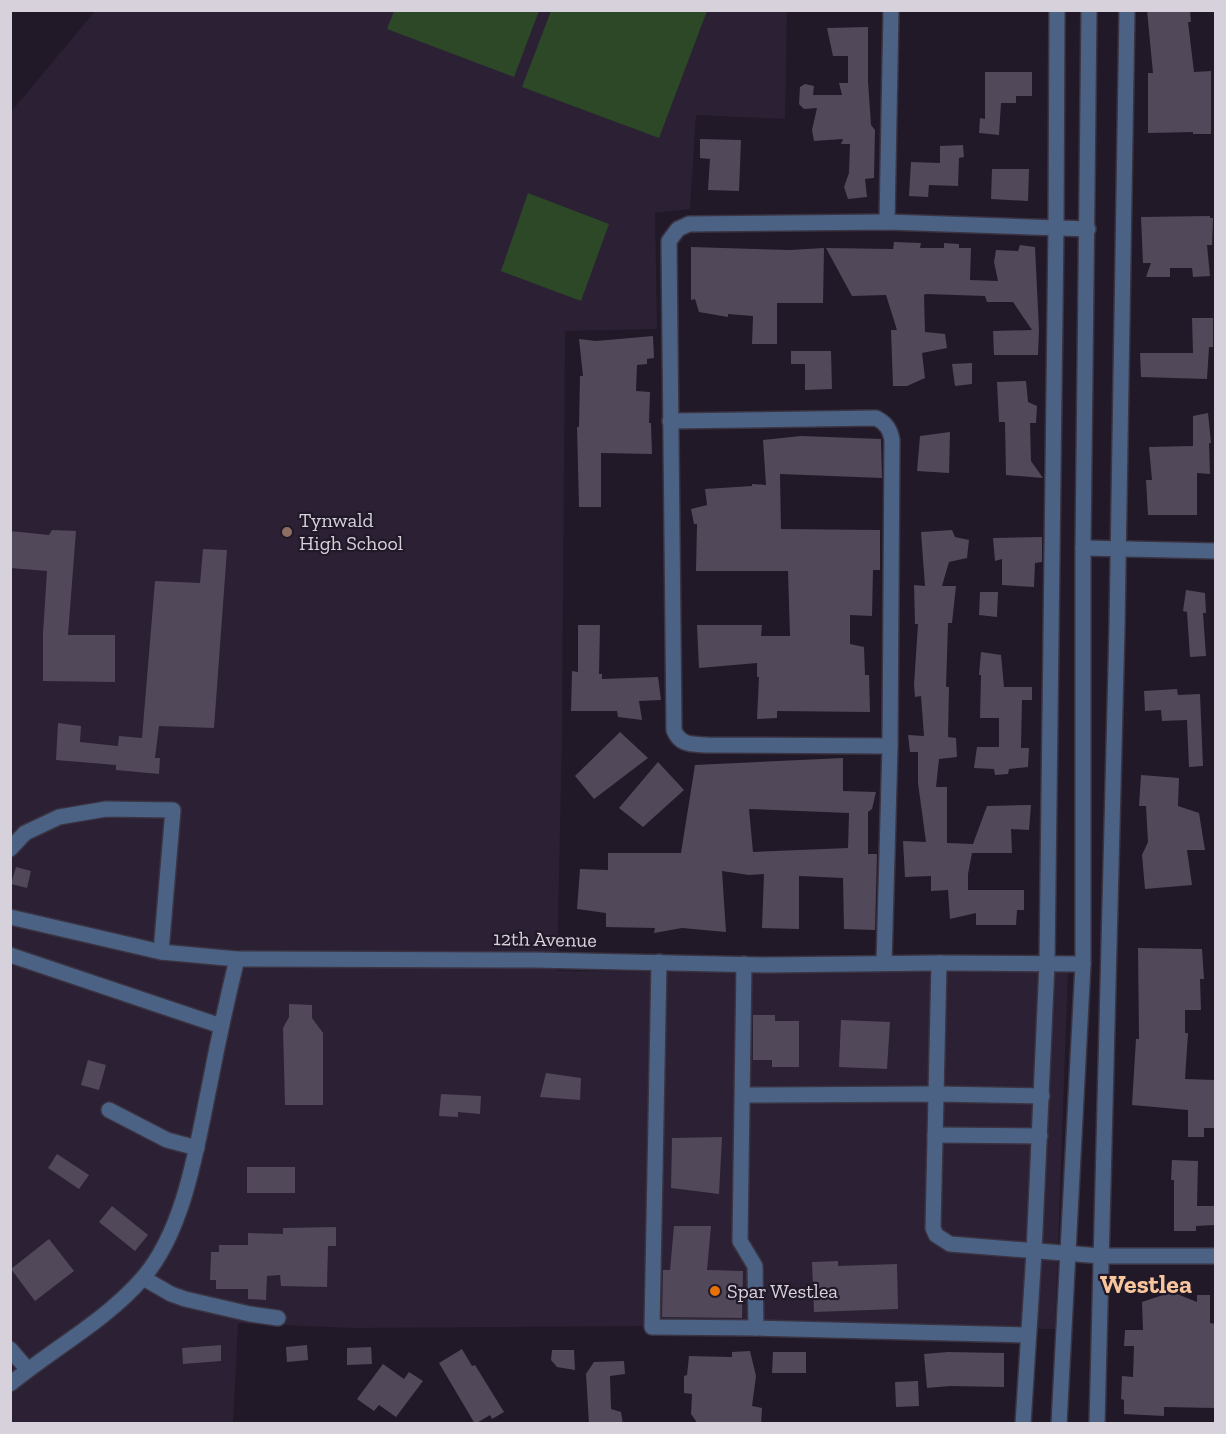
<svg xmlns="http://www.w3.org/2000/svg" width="1226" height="1434" font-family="'Zilla Slab',serif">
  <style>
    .built { fill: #2b2034 }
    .green { fill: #2c4827 }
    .building { fill: #51485a; fill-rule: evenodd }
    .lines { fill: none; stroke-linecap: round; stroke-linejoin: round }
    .minor-casing { stroke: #3a3341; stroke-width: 18 }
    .minor { stroke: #4b6285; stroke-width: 15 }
    .education-dot { fill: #8d6e63; stroke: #211928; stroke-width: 2 }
    .food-dot { fill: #e8710a; stroke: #211928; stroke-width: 2 }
    .labels { text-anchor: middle; stroke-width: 4.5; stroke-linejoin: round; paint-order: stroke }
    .poi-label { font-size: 20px; fill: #d7d1dc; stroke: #211928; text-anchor: start }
    .street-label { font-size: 20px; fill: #d7d1dc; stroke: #211928 }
    .district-label { font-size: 26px; font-weight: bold; fill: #f9c59c; stroke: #211928 }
  </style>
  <rect width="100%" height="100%" fill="#211928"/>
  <path class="built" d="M95 11H787L785 119 696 115 690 209 655 213 657 329 565 331 562 734 557 971 1068 972 1055 1329 642 1326 352 1328 238 1323 233 1423H11L10 113Z"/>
  <g class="green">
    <path d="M394 11V10L539 11 514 77 387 29Z"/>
    <path d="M551 11H707L659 138 522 87Z"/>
    <path d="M528 193 609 224 581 301 501 271Z"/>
  </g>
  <g class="building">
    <path d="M1147 10H1190L1191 22H1188L1194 72 1211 71V134H1193V132L1148 133V73H1153Z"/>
    <path d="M868 27V81L871 125 875 130 874 178 865 179 867 197 848 199 844 187 849 173 850 144H841L843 139 814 141 812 130 817 108 804 109 799 104 800 87 805 84 814 86 813 95H842L839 83H848V56H833L827 28Z"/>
    <path d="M985 72H1032V96H1016V103H1001L999 135 979 133 980 118 985 119Z"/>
    <path d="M700 139 741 140 739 191 708 190 710 159 700 158Z"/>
    <path d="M963 145 964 157 959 158 958 186 929 185 928 197 909 196 911 162 940 163V146Z"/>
    <path d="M992 169H1029L1028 201 991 199Z"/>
    <path d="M1210 216V218H1213L1212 245H1207L1210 276 1193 277 1192 268H1170V277H1146L1151 263H1143L1141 217Z"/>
    <path d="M894 242 921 243 920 248H944V243L959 244V248H971L970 280 998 281 994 262 996 250 1018 251 1020 245 1035 247 1039 330 1038 355H994L993 331 1032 330 1013 302H987L985 296 926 294 924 295 925 332 945 334 947 348 922 353 925 378 907 386H893L891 330H897L886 295 852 296 826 248 893 249Z"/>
    <path d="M691 247 790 250 824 248 823 303H777V344H752L753 316 728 314V317L699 312 695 299 691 300Z"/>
    <path d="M1192 318H1213V347H1209L1207 379 1141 377 1140 353H1193Z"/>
    <path d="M653 336 654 358 647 359V364L637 365 636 391 650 392 649 423H651L652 454 601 453V507H579L577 427H579L580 376H583L579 339 596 341Z"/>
    <path d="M791 351H831L832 389 805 390V364H791Z"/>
    <path d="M972 363V384L955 386 952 364Z"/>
    <path d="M1026 381 1028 402 1037 406 1036 423H1030L1031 461 1043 478 1006 475 1005 422H999L997 382Z"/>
    <path d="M1208 413 1211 443H1209L1210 474 1197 473V515H1148L1146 480H1152L1149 447 1193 446V416Z"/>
    <path d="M950 432 949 473 917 471 920 436Z"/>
    <path d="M801 436 881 439 882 478 780 474 781 529 880 530V570H873L872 616 850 615V644L864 647 865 675H869L870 712 777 711V718L757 719 759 677H757V663L699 668 697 625H762L761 636H790L788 571H696L697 524H694L691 509 707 505 705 489 752 486V484L766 485 763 440Z"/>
    <path d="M52 530 76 531 68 635H115V682L43 681V633L47 571 10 568V531L49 535Z"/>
    <path d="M952 530 955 537 969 540 967 558 949 562 942 586H956L952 623H948L946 687H949L948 737 956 738 957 757 939 759 936 787H947V843L973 844 987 806 1031 805 1029 830 1011 829 1012 853H972L968 874V890H1024V910H1017L1016 925H976V913L950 919 948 890 931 891V876L905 877 903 841 926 842 918 783V752H910L908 735 924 736 921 696 915 697 914 685 918 624H915L914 585 925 586 921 532Z"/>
    <path d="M1042 537V562L1035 563 1034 587 1002 585V559L995 561 993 538Z"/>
    <path d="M203 549 227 550 214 728 159 726 155 758H160L159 774 116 770V765L56 760 58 723 81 726 80 742 118 746 119 736 142 738 155 581 200 583Z"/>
    <path d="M1186 590 1205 593 1206 613H1203L1206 656 1190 657 1187 612 1183 611Z"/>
    <path d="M980 592H998L997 617 979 615Z"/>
    <path d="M578 625H600L599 674H602V679L658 677 661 700 639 701 642 720 618 717 617 711H571L572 671 578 672Z"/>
    <path d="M981 652 1001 655 1004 687H1032V700H1022L1021 748H1029L1028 767 1009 769 1008 774 995 775 994 769 974 768 977 747H999V718H980L981 675H979Z"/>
    <path d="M1177 689 1178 695 1200 694 1203 766 1189 767 1187 720 1162 721 1161 710 1145 711 1144 691Z"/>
    <path d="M620 732 648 758 594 799 575 776Z"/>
    <path d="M843 758V791L876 792 872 809 868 812V854H877L875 930 844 929 843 878 799 876V929L762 928 764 874 749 875 722 871 726 932 682 928 654 933 655 928 606 927V913L577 909 580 869 608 870V853H681L695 765ZM749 809 849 813 848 848 753 852Z"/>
    <path d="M658 762 684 790 643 827 619 808Z"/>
    <path d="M1141 775 1179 778 1178 806 1199 813 1205 850H1187L1192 885 1145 889 1142 855 1148 842 1146 806H1139Z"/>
    <path d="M16 867 31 871 27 888 11 884Z"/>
    <path d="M1138 948 1202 949 1204 979H1200L1201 1010H1185V1033H1188L1185 1079 1215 1080V1128H1204V1137H1188V1110L1132 1105 1136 1039H1139Z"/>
    <path d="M289 1004 312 1005V1018L323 1033V1105H285L283 1028 289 1017Z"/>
    <path d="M753 1015H775V1021H799V1067H772V1060H753Z"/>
    <path d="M841 1020 890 1022 887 1069 839 1067Z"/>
    <path d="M88 1060 106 1065 99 1090 81 1085Z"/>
    <path d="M546 1073 581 1078 580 1100 540 1097Z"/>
    <path d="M441 1094 481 1096 480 1114 458 1112V1117L439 1116Z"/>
    <path d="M722 1137 719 1194 671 1188 672 1138Z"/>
    <path d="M57 1154 89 1175 79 1189 48 1168Z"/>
    <path d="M1172 1160 1198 1161 1197 1206H1215V1225L1196 1226V1231H1174V1180H1171Z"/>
    <rect x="247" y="1167" width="48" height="26"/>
    <path d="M112 1206 148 1235 135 1251 99 1222Z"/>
    <path d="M674 1226H711L707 1270 743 1271 742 1318 662 1317 663 1270H670Z"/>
    <path d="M336 1227V1246H328L327 1287 281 1286 280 1275 267 1276 266 1300 248 1299V1289H216V1280H210L211 1252H219V1245H248V1233L283 1234V1228Z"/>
    <path d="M49 1239 74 1271 35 1301 11 1269Z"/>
    <path d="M838 1261V1266L897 1264 898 1309 814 1312 812 1262Z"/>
    <path d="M1172 1292 1197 1302V1295H1210V1323L1215 1324V1408L1164 1407V1416L1124 1414V1400L1121 1399 1122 1376 1133 1377 1134 1346H1124L1125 1330H1143L1142 1302Z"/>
    <path d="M221 1345V1361L183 1364 182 1348Z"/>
    <path d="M307 1345 308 1360 287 1362 286 1347Z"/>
    <path d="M371 1347 372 1364 347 1365V1348Z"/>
    <path d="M462 1349 472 1366 475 1365 504 1412 492 1419 490 1415 475 1424 439 1363Z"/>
    <path d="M552 1350H574L575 1370 557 1367 551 1360Z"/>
    <path d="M750 1351 756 1376 752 1406 762 1408 761 1424H727V1422L698 1424 691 1414 692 1394 684 1393V1376L687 1375 689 1356 732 1357V1352Z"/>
    <path d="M773 1352H806V1373H772Z"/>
    <path d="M948 1352 1004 1353V1387L950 1386 927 1388 924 1354Z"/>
    <path d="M624 1361 625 1374 610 1376 611 1409 621 1412 623 1424H589L586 1374 594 1362Z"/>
    <path d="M383 1364 404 1379 409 1372 423 1381 396 1417 379 1405 374 1411 357 1399Z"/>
    <path d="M918 1381 919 1406 896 1407 895 1382Z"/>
  </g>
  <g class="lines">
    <defs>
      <g id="minor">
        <path d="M887 222 891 10"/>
        <path d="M670 421 876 418C886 423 890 429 892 440L890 746 884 963"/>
        <path d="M1083 548 1216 551"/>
        <path d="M890 746 707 745C693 744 680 746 674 730L669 241 678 229 689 224 887 222 1088 229"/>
        <path d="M10 849 25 833 59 817 106 809 173 810 161 952"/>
        <path d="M10 917 161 952 237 959 535 960 765 965 939 963 1083 964"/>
        <path d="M10 955 221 1026"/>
        <path d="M659 962 652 1327 756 1328 1028 1335"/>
        <path d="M939 963 933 1228 936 1235 950 1244 1101 1256H1216"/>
        <path d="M744 964 740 1241 755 1266 756 1328"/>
        <path d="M743 1095 936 1094 1042 1096"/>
        <path d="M109 1110 167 1140 197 1148"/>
        <path d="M935 1135 1040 1136"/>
        <path d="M143 1278 171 1294 185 1299 250 1314 278 1318"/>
        <path d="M10 1349 28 1370"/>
        <path d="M10 1384C54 1348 105 1321 142 1279 185 1230 197 1145 210 1083 218 1041 227 1000 237 959"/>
        <path d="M1023 1424 1034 1252 1047 963 1056 228 1057 10"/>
        <path d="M1059 1424 1083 964V548L1089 10"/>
        <path d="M1097 1424 1117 627 1127 10"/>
      </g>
    </defs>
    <use href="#minor" class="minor-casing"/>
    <use href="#minor" class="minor"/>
  </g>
  <circle class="education-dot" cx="287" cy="532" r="6"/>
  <circle class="food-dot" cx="715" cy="1291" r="6"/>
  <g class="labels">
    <g class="poi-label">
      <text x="299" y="527">Tynwald<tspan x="299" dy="23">High School</tspan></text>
      <text x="727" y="1298">Spar Westlea</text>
    </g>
    <g class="street-label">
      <text transform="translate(545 939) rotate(1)" y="7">12th Avenue</text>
    </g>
    <g class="district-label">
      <text x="1146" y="1293">Westlea</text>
    </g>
  </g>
  <rect width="1226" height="1434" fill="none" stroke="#d7d1dc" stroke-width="24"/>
</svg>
